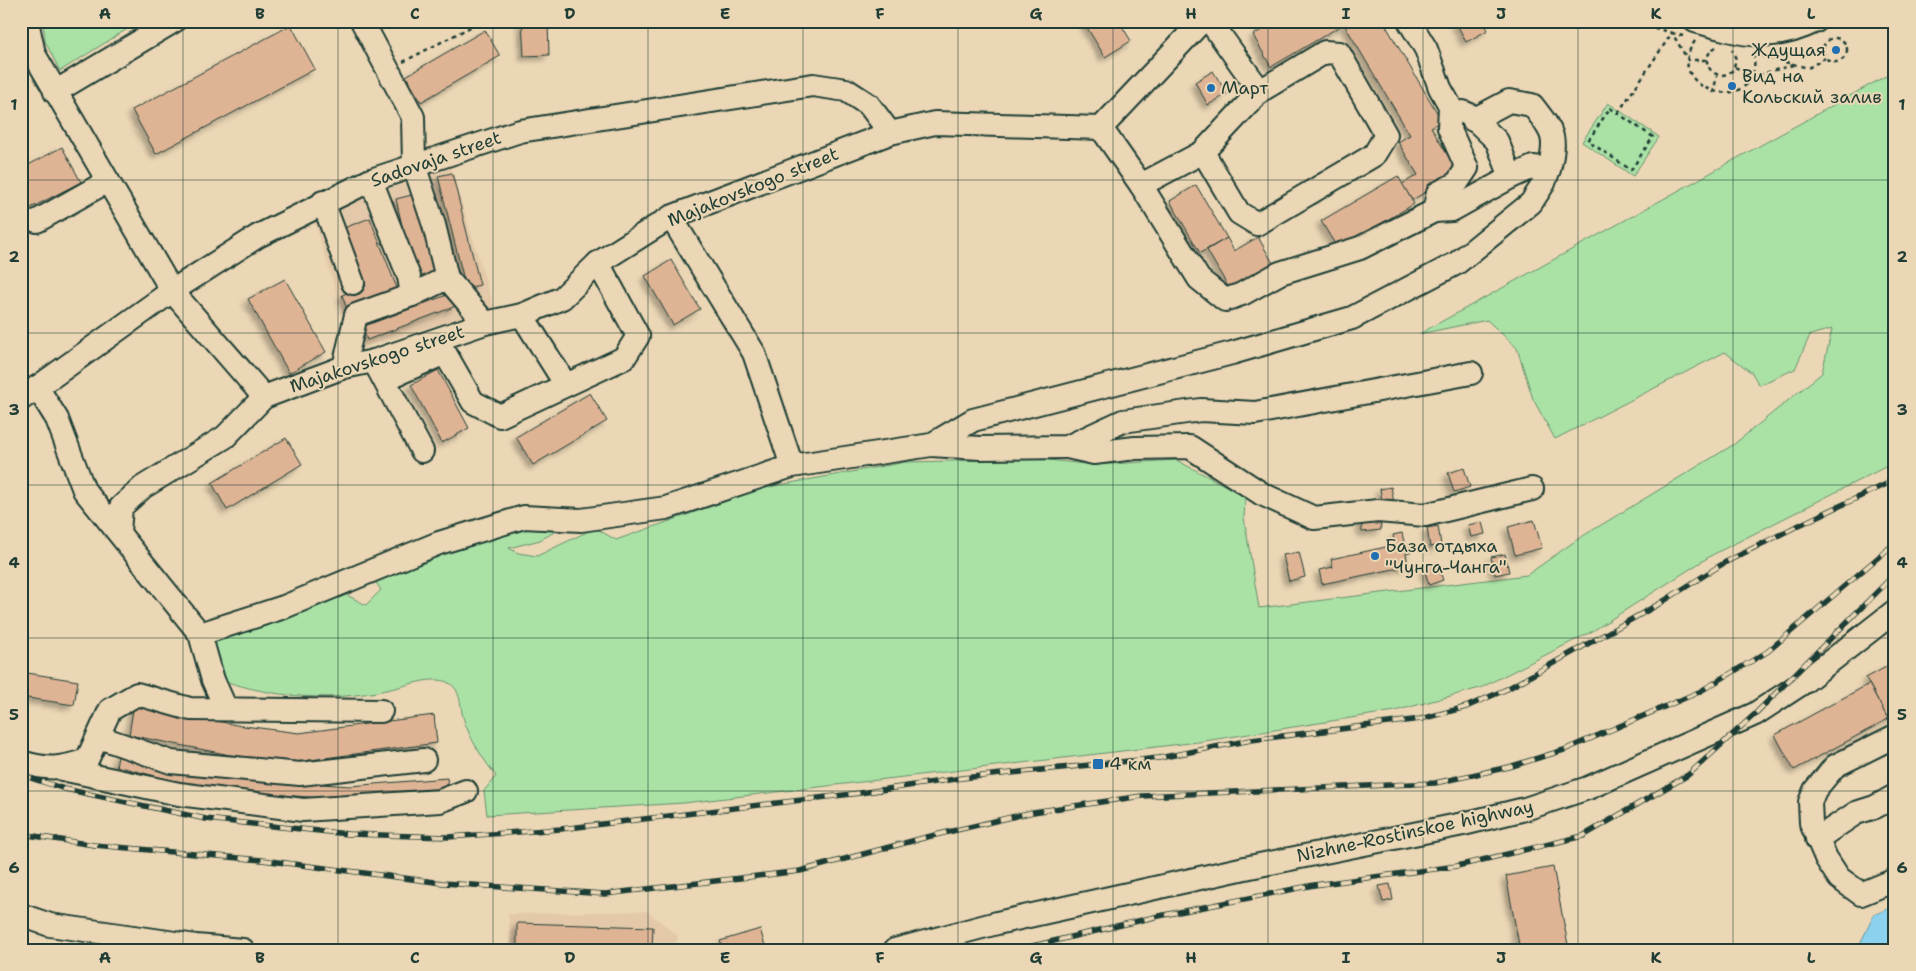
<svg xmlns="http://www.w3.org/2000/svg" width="1916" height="971" font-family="'Shantell Sans',sans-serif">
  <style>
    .built { fill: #e3c9a9 }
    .green { fill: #aae2a6; stroke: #64906d }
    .water { fill: #8cd2ee; stroke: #6096a4 }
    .building { fill: #dfb495; stroke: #1f3d34; filter: url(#shadow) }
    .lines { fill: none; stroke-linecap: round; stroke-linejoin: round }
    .minor-casing { stroke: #1f3d34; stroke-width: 26 }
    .path { stroke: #1f3d34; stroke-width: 2.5; stroke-dasharray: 4 4; stroke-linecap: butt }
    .minor { stroke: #ebd7b5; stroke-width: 22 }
    .rail-casing { stroke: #1f3d34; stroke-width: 5.5 }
    .rail { stroke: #ebd7b5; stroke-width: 4; stroke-dasharray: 11; stroke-linecap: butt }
    .grid { fill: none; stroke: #1f3d34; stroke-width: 1; stroke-opacity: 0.55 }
    .poi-dot { fill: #1f6fb2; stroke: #ebd7b5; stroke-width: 2 }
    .labels { text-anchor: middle; stroke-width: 4; stroke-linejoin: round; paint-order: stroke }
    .poi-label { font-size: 18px; fill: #1f3d34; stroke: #ebd7b5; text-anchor: start }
    .street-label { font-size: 18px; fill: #1f3d34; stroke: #ebd7b5 }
    .neatline { fill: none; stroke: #1f3d34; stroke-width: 2 }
    .grid-label { font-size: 16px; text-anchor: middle; font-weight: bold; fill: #1f3d34 }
  </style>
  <defs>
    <filter id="shadow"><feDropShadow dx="-4.5" dy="4.5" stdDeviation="2.5" flood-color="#0004"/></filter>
  </defs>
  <rect width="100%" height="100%" fill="#ebd7b5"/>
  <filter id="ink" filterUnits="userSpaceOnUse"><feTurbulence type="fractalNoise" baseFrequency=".02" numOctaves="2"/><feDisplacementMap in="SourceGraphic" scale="10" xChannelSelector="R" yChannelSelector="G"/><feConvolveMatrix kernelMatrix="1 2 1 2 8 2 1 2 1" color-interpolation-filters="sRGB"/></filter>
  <g filter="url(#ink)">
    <g class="built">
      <path d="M451 168 494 308 354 350 311 211Z"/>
      <path d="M647 911 678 936 674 950H512L508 914Z"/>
    </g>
    <g class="green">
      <path d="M43 21H140L60 71 45 41Z"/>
      <path d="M1895 71V462L1712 555 1591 632 1480 688 1395 711 1198 742 684 803 487 815 484 791 496 776C482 757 470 740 463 717 460 706 461 689 449 683 433 674 404 687 386 690 333 702 273 698 222 680L214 640 341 592 366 605 381 590 374 580 519 524 560 529 540 540 509 548 518 553 537 556 595 528 616 540 763 488 906 462 1040 459 1094 465 1176 460 1245 496 1244 518 1259 608 1527 575 1578 539 1733 445 1822 373 1832 329 1810 335 1795 369 1759 385 1752 373 1725 352 1555 439 1533 399 1517 348 1487 320 1419 334Z"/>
      <path d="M1608 103 1659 137 1633 176 1582 142Z"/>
    </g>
    <path class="water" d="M1895 905V950H1857L1874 915Z"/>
    <g class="building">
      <path d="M522 21H548L549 55 524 56Z"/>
      <path d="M1083 21H1119L1131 41 1105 57Z"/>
      <path d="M1277 21H1383L1442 121 1431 127 1458 173 1412 200 1402 184 1418 175 1398 142 1410 135 1344 24 1271 67 1253 35Z"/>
      <path d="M1458 21H1483L1488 30 1466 42 1456 22Z"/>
      <path d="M291 25 315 69 156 154 132 110Z"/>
      <path d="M485 30 500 56 421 102 406 76Z"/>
      <path d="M1213 71 1227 94 1208 105 1195 82Z"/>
      <path d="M62 147 81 182 21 213V169Z"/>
      <path d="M452 173 480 285 466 288 438 176Z"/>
      <path d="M1398 176 1414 204 1338 249 1321 221Z"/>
      <path d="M1196 185 1227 238 1200 253 1170 201Z"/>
      <path d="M420 193 439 277 415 283 396 199Z"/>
      <path d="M370 218 398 291 347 309 342 295 366 286 344 228Z"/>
      <path d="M1258 237 1274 265 1230 290 1207 250 1227 238 1234 251Z"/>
      <path d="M671 260 700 309 673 325 645 276Z"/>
      <path d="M285 279 326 352 289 373 248 299Z"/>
      <path d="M452 293 456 306 367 340 362 327Z"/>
      <path d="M438 370 469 428 442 443 411 385Z"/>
      <path d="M590 393 607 421 533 465 516 437Z"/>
      <path d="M286 438 302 464 227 510 212 483Z"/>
      <path d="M1464 468 1470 487 1454 492 1448 473Z"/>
      <path d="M1391 487 1394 503 1383 505 1380 489Z"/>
      <path d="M1380 516 1381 530 1362 532 1361 518Z"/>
      <path d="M1534 520 1542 548 1515 555 1508 527Z"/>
      <path d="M1482 522 1485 534 1471 537 1468 525Z"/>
      <path d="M1438 526 1441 545 1430 547 1427 528Z"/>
      <path d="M1402 533 1405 546 1409 544 1411 552 1406 553 1408 566 1322 584 1319 570 1333 567 1331 559 1395 545 1393 535Z"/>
      <path d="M1299 552 1305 577 1289 581 1283 555Z"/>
      <path d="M1505 554 1509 572 1495 575 1491 557Z"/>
      <path d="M1437 563 1443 580 1429 585 1424 568Z"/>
      <path d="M1895 662V715L1888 719 1866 678Z"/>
      <path d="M21 672 78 681 74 705 21 697Z"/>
      <path d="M1869 684 1888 719 1794 770 1775 735Z"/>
      <path d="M134 704 236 725 299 733 434 715 437 743 295 762 230 755 129 735Z"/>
      <path d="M119 752 211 776 350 786 447 778 449 792 351 800 210 790 116 766Z"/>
      <path d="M1553 867 1569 950H1520L1506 876Z"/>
      <path d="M1390 884 1393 900 1383 902 1379 886Z"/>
      <path d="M517 923 653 927 652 949 517 946Z"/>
      <path d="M760 929 766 949 723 950 720 941Z"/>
    </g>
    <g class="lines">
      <defs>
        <g id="minor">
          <path d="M27 21 34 54 172 291 264 397"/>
          <path d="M362 21 413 117 414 165 434 225 447 278 412 295"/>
          <path d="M1210 21 1260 91"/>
          <path d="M1695 21C1741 34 1770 44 1816 21"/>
          <path d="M55 92 174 21"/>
          <path d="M1463 112 1470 115 1497 141 1511 177"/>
          <path d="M1473 120 1509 101 1532 105C1552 131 1558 136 1549 169"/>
          <path d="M1101 128 1141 185 1199 279 1225 300 1242 294 1280 273 1360 248 1434 211 1438 193 1457 183 1467 168 1449 128 1450 106 1440 88 1426 49 1409 21"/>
          <path d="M1141 185 1203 152 1260 91 1325 52 1339 53 1386 135 1374 155 1257 224 1239 213 1203 152"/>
          <path d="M323 202 353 283"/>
          <path d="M671 217 754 353 792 466"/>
          <path d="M37 221 108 181"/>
          <path d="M447 278 485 323"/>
          <path d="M522 315 566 385"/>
          <path d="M374 361 397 374 445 353 473 402 500 416 624 358 638 336 598 263"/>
          <path d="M374 361 422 451"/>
          <path d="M344 367 356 315 412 295 409 277 371 180"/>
          <path d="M37 387 57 419 84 490 200 634 213 680 226 709"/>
          <path d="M21 399 172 291 258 236 371 180 520 131 813 85 846 90 869 105 890 133"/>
          <path d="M931 445 980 448 1067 447 1123 421 1201 410 1255 413 1471 373"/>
          <path d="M1067 447 1094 453 1135 448 1190 447 1262 494 1314 518 1378 511 1425 515 1532 489"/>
          <path d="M119 532 121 507 143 487 225 437 264 397 344 367 374 361 485 323 522 315 562 298 598 263 671 217 890 133 935 123 1101 128 1202 21"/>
          <path d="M200 634 284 607 439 543 524 517 581 520 666 508 792 466 931 445 973 420 1232 353 1352 318 1457 263 1531 203 1544 183 1549 169 1533 167 1511 177 1452 210 1434 211"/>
          <path d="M1895 736 1835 766 1815 790 1810 802 1811 823 1826 858 1839 878 1861 894 1895 880"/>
          <path d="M99 737 171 762 300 774 424 760"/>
          <path d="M21 762C48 770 61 769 87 760L110 710 137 694 190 709 381 711"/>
          <path d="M62 769 179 794 303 810 440 801 466 791"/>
          <path d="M1817 839 1856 813 1875 807 1895 796"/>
          <path d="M21 915 50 925 196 946 243 950"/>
          <path d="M895 950 997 923 1245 868 1463 824 1525 809 1588 788 1755 714 1804 682 1895 611"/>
        </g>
      </defs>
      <use href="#minor" class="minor-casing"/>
      <g class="path">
        <path d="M1631 21 1672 33 1688 60H1706"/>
        <circle cx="1835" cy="50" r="12"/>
        <path d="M1695 41C1659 91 1762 120 1754 55"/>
        <path d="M1716 47C1695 59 1715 86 1733 70L1736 59 1732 50"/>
        <path d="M1754 54 1808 68 1825 58"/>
        <path d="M403 62 482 21"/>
        <path d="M1735 67 1751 75"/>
        <path d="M1751 77 1793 65"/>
        <path d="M1713 93 1717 76"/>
        <path d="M1610 108 1653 137 1631 170 1588 141Z"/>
        <path d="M1618 113 1672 33 1683 36"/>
      </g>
      <use href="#minor" class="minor"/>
      <defs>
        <g id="rail">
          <path d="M21 775 65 789 206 819 348 834 448 837 561 829 860 793 962 778 1159 758 1251 740 1421 719 1466 707 1507 689 1659 604 1724 563 1793 528 1895 480"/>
          <path d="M21 834 94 845 262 860 443 883 605 894 800 871 927 837 1033 812 1142 796 1435 783 1509 767 1564 750 1699 692 1767 652 1895 543"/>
          <path d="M1016 950 1159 916 1314 885 1457 866 1583 836 1688 775 1755 714 1895 574"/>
        </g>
      </defs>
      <use href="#rail" class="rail-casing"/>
      <use href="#rail" class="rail"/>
    </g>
  </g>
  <path class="grid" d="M183 21V950M338 21V950M493 21V950M648 21V950M803 21V950M958 21V950M1113 21V950M1268 21V950M1423 21V950M1578 21V950M1733 21V950M21 180H1895M21 333H1895M21 485H1895M21 638H1895M21 791H1895"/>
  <g class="poi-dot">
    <circle cx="1836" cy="50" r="5"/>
    <circle cx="1732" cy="86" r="5"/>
    <circle cx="1211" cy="88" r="5"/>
    <circle cx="1375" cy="556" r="5"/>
    <rect x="1092" y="758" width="12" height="12" rx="2.5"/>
  </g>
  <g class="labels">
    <g class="poi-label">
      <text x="1826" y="56" text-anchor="end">Ждущая</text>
      <text x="1742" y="82">Вид на<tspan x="1742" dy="21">Кольский залив</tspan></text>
      <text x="1221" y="94">Март</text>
      <text x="1385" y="552">База отдыха<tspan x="1385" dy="21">"Чунга-Чанга"</tspan></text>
      <text x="1109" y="770">4 км</text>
    </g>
    <g class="street-label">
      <text transform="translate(436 159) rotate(-19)" y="6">Sadovaja street</text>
      <text transform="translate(753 187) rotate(-22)" y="6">Majakovskogo street</text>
      <text transform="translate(377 359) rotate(-18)" y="6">Majakovskogo street</text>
      <text transform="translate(1415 831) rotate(-12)" y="6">Nizhne-Rostinskoe highway</text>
    </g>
  </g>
  <rect width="1916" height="971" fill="none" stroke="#ebd7b5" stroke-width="55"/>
  <rect x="28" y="28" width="1860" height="916" class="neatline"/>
  <g class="grid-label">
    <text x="105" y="19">A</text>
    <text x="260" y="19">B</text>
    <text x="415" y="19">C</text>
    <text x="570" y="19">D</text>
    <text x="725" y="19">E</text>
    <text x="880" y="19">F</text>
    <text x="1036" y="19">G</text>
    <text x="1191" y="19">H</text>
    <text x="1346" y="19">I</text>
    <text x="1501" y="19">J</text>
    <text x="1656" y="19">K</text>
    <text x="1811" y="19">L</text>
    <text x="14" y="110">1</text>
    <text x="1902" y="110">1</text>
    <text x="14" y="262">2</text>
    <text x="1902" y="262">2</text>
    <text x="14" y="415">3</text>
    <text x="1902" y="415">3</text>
    <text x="14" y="568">4</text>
    <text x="1902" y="568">4</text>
    <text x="14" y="720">5</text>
    <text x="1902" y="720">5</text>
    <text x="14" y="873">6</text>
    <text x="1902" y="873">6</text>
    <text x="105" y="963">A</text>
    <text x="260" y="963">B</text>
    <text x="415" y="963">C</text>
    <text x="570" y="963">D</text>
    <text x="725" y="963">E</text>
    <text x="880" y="963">F</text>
    <text x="1036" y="963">G</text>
    <text x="1191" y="963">H</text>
    <text x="1346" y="963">I</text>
    <text x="1501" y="963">J</text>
    <text x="1656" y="963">K</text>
    <text x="1811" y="963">L</text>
  </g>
</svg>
